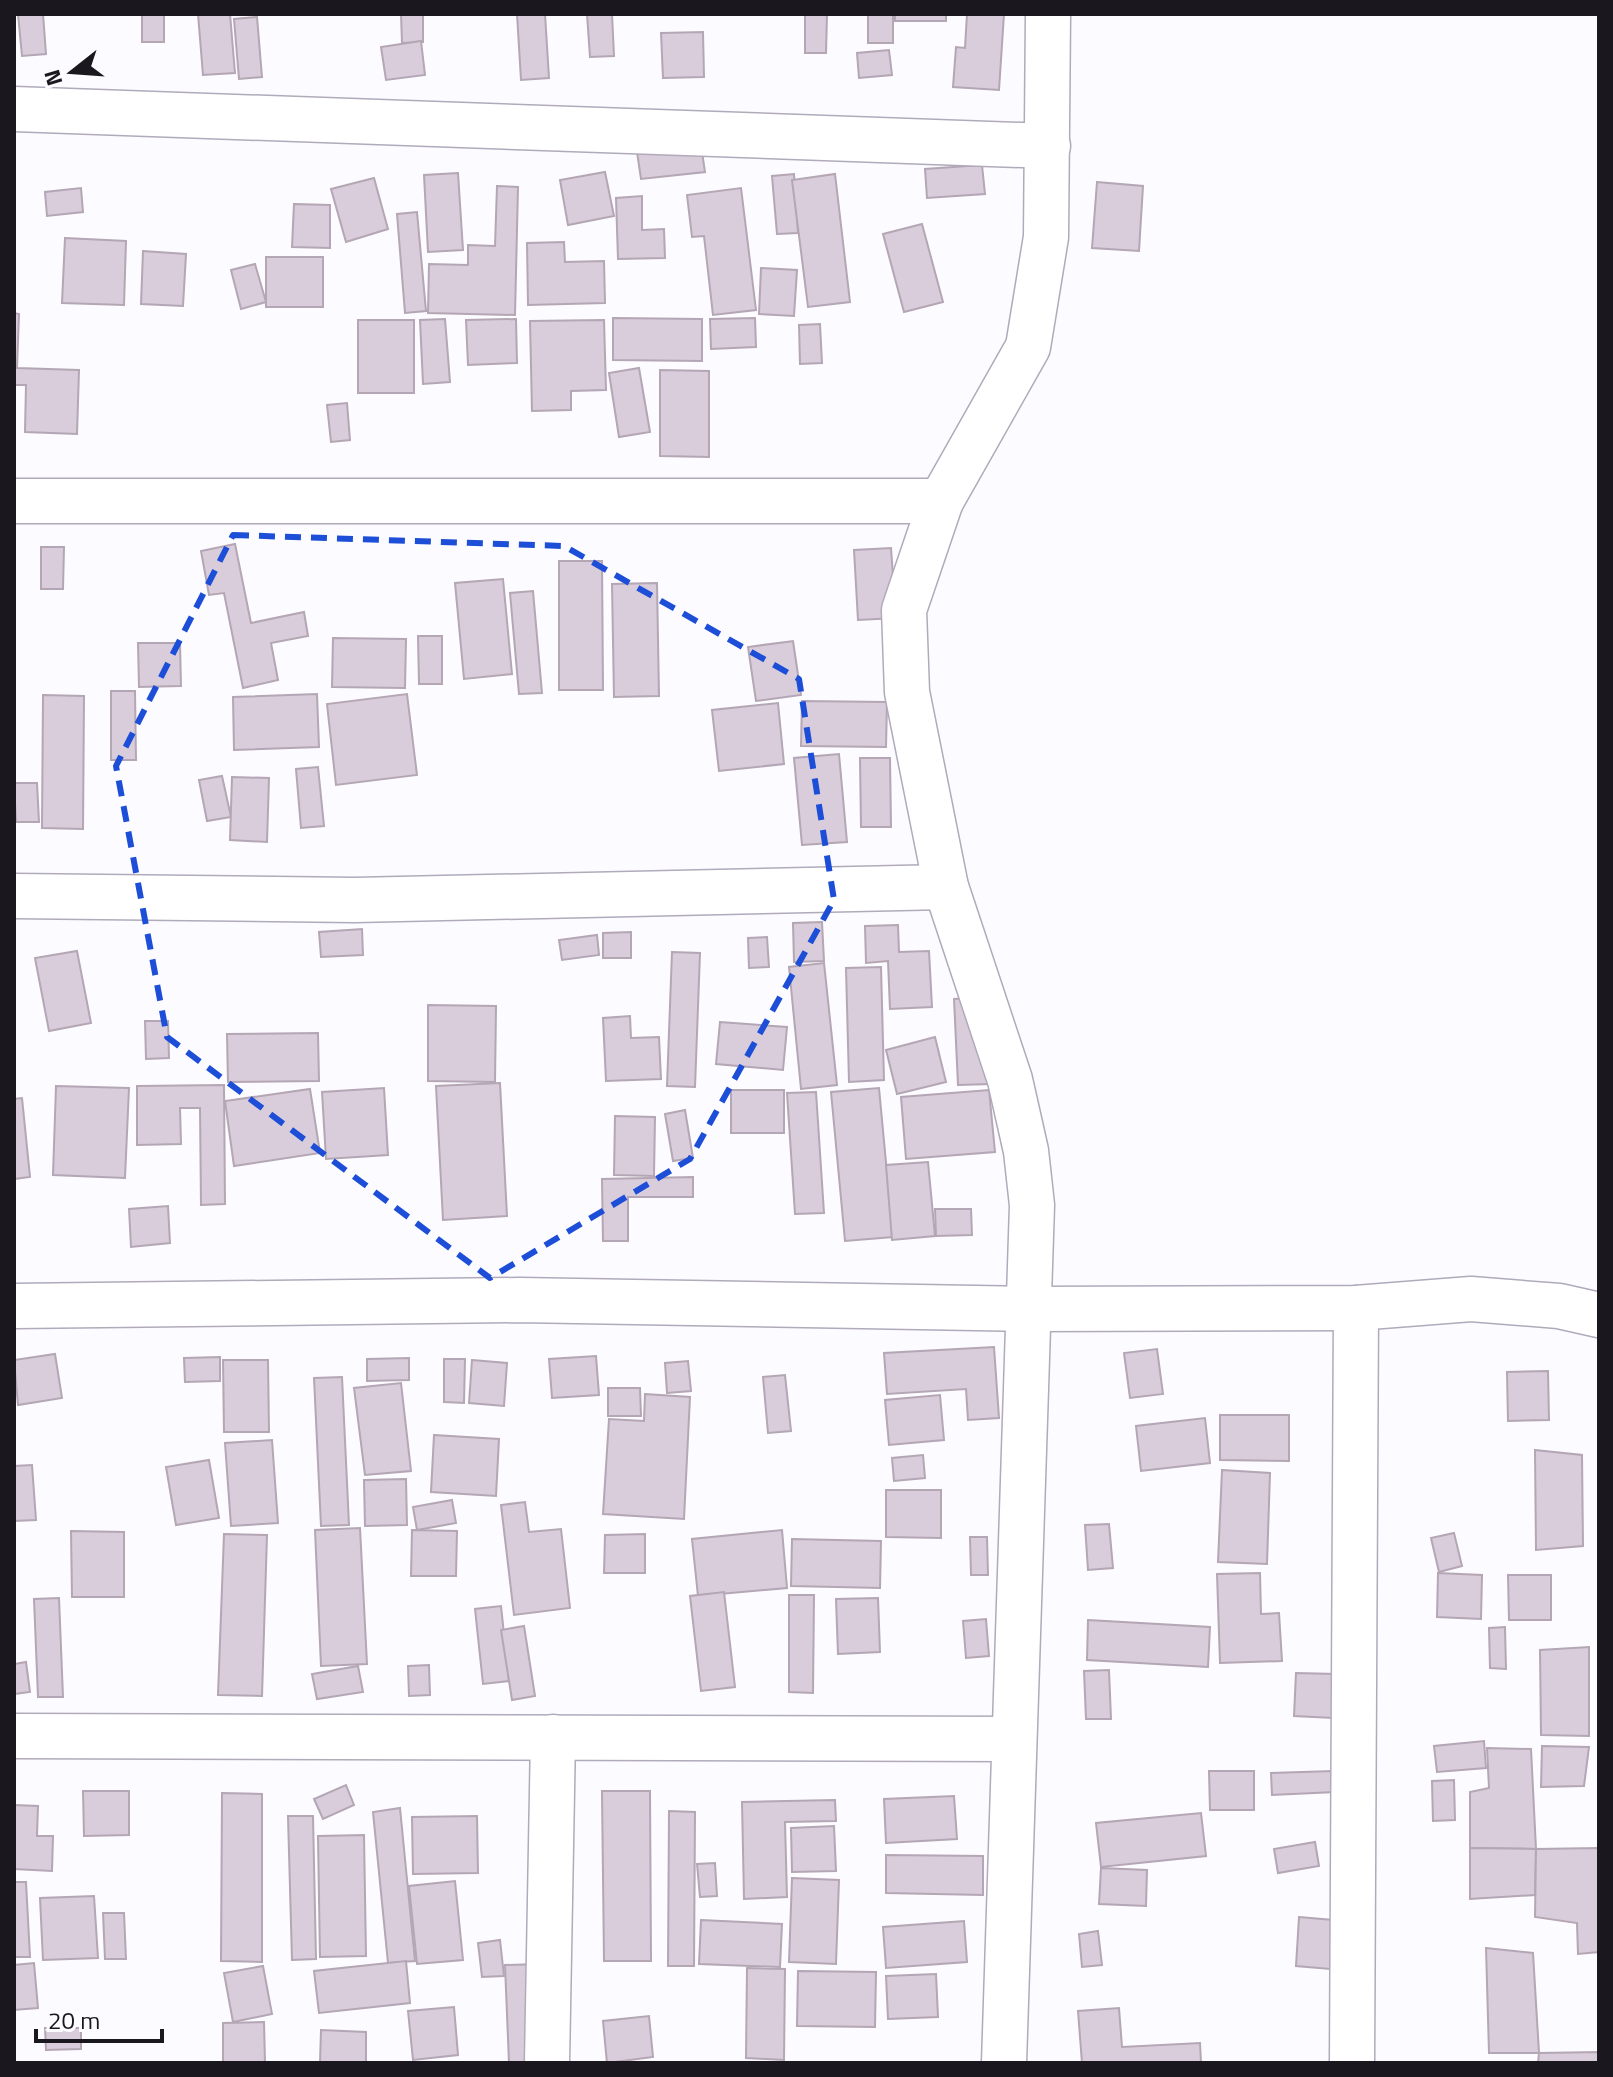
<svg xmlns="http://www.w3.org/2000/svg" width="1613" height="2077" font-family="'Titillium Web',sans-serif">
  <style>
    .building { fill: #dacddb; stroke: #b4a6b4; stroke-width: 2 }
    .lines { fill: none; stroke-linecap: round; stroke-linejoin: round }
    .street-casing { stroke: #b0aabb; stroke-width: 47 }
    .street { stroke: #fff; stroke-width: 44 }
    .marked { fill: none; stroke: #1d4ed8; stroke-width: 6; stroke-dasharray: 16 10; stroke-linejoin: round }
  </style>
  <rect width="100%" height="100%" fill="#fcfbff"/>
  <g class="building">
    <path d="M18 14H43L46 54 22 56Z"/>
    <rect x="142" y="14" width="22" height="28"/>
    <path d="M198 14H230L235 73 203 75Z"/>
    <path d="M401 14H423V42L402 43Z"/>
    <path d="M517 14H545L549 78 521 80Z"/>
    <path d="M587 14H612L614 56 590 57Z"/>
    <path d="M805 14H827L826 53H805Z"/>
    <rect x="868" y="14" width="25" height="29"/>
    <rect x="895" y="14" width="51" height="7"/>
    <path d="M967 14H1004L999 90 953 87 956 47 965 48Z"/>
    <path d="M257 17 262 77 239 79 234 19Z"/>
    <path d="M703 32 704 77 663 78 661 33Z"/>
    <path d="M421 41 425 75 386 80 381 47Z"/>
    <path d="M889 50 892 75 859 78 857 53Z"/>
    <path d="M701 145 705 172 641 179 637 152Z"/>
    <path d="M982 165 985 194 927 198 925 169Z"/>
    <path d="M605 172 614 216 568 225 560 180Z"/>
    <path d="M458 173 463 250 428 252 424 175Z"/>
    <path d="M794 174 798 233 777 234 772 176Z"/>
    <path d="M835 174 850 302 808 307 792 180Z"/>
    <path d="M374 178 388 229 346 242 331 189Z"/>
    <path d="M1097 182 1143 186 1139 251 1092 248Z"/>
    <path d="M497 186 518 187 515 315 428 313 429 264 468 265V245L495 246Z"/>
    <path d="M81 188 83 212 47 216 45 192Z"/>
    <path d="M741 188 756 310 713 315 704 236 692 237 687 195Z"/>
    <path d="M642 196V230L664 229 665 258 618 259 616 198Z"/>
    <path d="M294 204 330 205V248L292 247Z"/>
    <path d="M417 212 426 311 405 313 397 214Z"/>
    <path d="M922 224 943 302 904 312 883 234Z"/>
    <path d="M65 238 126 241 124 305 62 303Z"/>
    <path d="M564 242 565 262 604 261 605 303 528 305 527 243Z"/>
    <path d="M143 251 186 254 183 306 141 304Z"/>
    <rect x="266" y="257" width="57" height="50"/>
    <path d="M255 264 266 302 241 309 231 270Z"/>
    <path d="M761 268 797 270 794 316 759 314Z"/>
    <path d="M14 313 19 314 17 368 79 370 77 434 25 432 26 385H14Z"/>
    <path d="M613 318 702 319V361L613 360Z"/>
    <path d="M755 318 756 347 711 349 710 319Z"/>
    <path d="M445 319 450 382 423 384 420 320Z"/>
    <path d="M516 319 517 363 468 365 466 320Z"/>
    <rect x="358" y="320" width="56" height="73"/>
    <path d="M604 320 606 390 571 391V410L532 411 530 321Z"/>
    <path d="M820 324 822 363 800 364 799 325Z"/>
    <path d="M639 368 650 432 619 437 609 373Z"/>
    <path d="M660 370 709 371V457L660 456Z"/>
    <path d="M347 403 350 440 331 442 327 405Z"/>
    <path d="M235 544 251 623 304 612 308 636 271 643 278 680 243 688 224 593 209 595 201 551Z"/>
    <path d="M41 547H64L63 589H41Z"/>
    <path d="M891 548 896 618 858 620 854 550Z"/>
    <path d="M559 561H602L603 690H559Z"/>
    <path d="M503 579 512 674 464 679 455 583Z"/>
    <path d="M657 583 659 696 614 697 612 584Z"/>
    <path d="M533 591 542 693 519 694 510 593Z"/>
    <path d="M418 636H442V684H419Z"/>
    <path d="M333 638 406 639 405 688 332 687Z"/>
    <path d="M793 641 801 695 756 701 748 647Z"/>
    <path d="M138 643H180L181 686 139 687Z"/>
    <path d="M111 691H135L136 760H111Z"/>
    <path d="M317 694 319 747 234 750 233 697Z"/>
    <path d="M407 694 417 775 336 785 327 704Z"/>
    <path d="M43 695 84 696 83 829 42 828Z"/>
    <path d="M802 701 887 702 886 747 801 746Z"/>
    <path d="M778 703 784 764 719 771 712 710Z"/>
    <path d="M839 754 847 842 802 845 794 758Z"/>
    <path d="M860 758H890L891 827H861Z"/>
    <path d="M318 767 324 826 301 828 296 769Z"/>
    <path d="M222 776 231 817 207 821 199 780Z"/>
    <path d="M232 777 269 778 267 842 230 840Z"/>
    <path d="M14 783H37L39 822H16Z"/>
    <path d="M822 922 824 961 794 962 793 923Z"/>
    <path d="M898 925 899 952 929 951 932 1007 890 1009 888 961 866 963 865 926Z"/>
    <path d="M362 929 363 955 321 957 319 932Z"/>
    <path d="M631 932V958H603V933Z"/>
    <path d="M597 935 599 955 562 960 559 940Z"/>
    <path d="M767 937 769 967 749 968 748 938Z"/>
    <path d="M77 951 91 1023 49 1031 35 958Z"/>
    <path d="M672 952 700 953 695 1087 667 1086Z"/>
    <path d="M824 963 837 1085 801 1089 789 967Z"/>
    <path d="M881 967 884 1080 849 1082 846 968Z"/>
    <path d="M987 997 991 1084 958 1085 954 999Z"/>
    <path d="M428 1005 496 1006 495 1082 428 1081Z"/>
    <path d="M630 1016 631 1038 659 1037 661 1079 606 1081 603 1018Z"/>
    <path d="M145 1021H168L169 1058 146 1059Z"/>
    <path d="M720 1022 787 1027 783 1070 716 1064Z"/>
    <path d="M318 1033 319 1081 228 1082 227 1034Z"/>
    <path d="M935 1037 946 1082 897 1094 886 1050Z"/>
    <path d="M500 1083 507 1216 443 1220 436 1086Z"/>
    <path d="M224 1085 225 1204 201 1205 200 1108H180L181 1144 137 1145V1086Z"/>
    <path d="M56 1086 129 1088 125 1178 53 1175Z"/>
    <path d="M384 1088 388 1155 326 1159 322 1092Z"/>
    <path d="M879 1088 893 1237 845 1241 831 1092Z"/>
    <path d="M310 1089 320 1153 234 1166 225 1101Z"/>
    <rect x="731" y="1090" width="53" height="43"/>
    <path d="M989 1090 995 1152 906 1159 901 1097Z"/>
    <path d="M816 1092 824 1213 795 1214 787 1093Z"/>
    <path d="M22 1098 30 1177 14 1179V1099Z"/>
    <path d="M685 1110 693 1158 673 1161 665 1114Z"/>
    <path d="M615 1116 655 1117 654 1176 614 1175Z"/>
    <path d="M928 1162 935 1236 892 1240 886 1165Z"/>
    <path d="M693 1177V1197H628V1241H603L602 1179Z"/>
    <path d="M168 1206 170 1243 131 1247 129 1209Z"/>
    <path d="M935 1209H971L972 1235 936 1236Z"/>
    <path d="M994 1347 999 1418 968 1420 966 1389 887 1394 884 1353Z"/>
    <path d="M1157 1349 1163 1394 1130 1398 1124 1353Z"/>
    <path d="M55 1354 62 1398 18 1405 14 1360Z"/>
    <path d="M596 1356 599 1395 552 1398 549 1359Z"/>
    <path d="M220 1357V1381L185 1382 184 1358Z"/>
    <path d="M409 1358V1380L367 1381V1359Z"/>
    <path d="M444 1359H465L464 1403 444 1402Z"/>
    <path d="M223 1360H268L269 1432H224Z"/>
    <path d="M472 1360 507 1363 504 1406 469 1403Z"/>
    <path d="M688 1361 691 1391 667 1393 665 1363Z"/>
    <path d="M1548 1371 1549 1420 1508 1421 1507 1372Z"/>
    <path d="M785 1375 791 1431 768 1433 763 1377Z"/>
    <path d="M342 1377 349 1525 321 1526 314 1378Z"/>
    <path d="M401 1383 411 1471 365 1475 354 1388Z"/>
    <path d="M608 1388H640L641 1416H608Z"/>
    <path d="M645 1394 690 1397 684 1519 603 1514 609 1419 644 1421Z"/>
    <path d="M940 1395 944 1440 889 1445 885 1400Z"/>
    <path d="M1220 1415H1289V1461L1220 1460Z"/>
    <path d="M1205 1418 1210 1463 1141 1471 1136 1426Z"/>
    <path d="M434 1435 499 1439 496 1496 431 1492Z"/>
    <path d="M272 1440 278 1523 231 1526 225 1443Z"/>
    <path d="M1535 1450 1582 1455 1583 1546 1536 1550Z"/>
    <path d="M923 1455 925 1478 894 1481 892 1458Z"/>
    <path d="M209 1460 219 1518 176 1525 166 1467Z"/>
    <path d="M32 1465 36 1520 14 1521V1466Z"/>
    <path d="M1222 1470 1270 1473 1267 1564 1218 1562Z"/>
    <path d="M406 1479 407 1525 365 1526 364 1480Z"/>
    <path d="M886 1490H941V1538L886 1537Z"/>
    <path d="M452 1500 456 1523 417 1530 413 1507Z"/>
    <path d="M525 1502 529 1532 561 1529 570 1608 514 1615 501 1505Z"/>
    <path d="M1109 1524 1113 1568 1088 1570 1085 1525Z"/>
    <path d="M360 1528 367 1664 321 1666 315 1530Z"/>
    <path d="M412 1530 457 1531 456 1576H411Z"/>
    <path d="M782 1530 787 1588 698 1596 692 1539Z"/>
    <path d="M71 1531 124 1532V1597H72Z"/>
    <path d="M1454 1533 1462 1566 1439 1572 1431 1538Z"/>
    <path d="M224 1534 267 1535 262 1696 218 1695Z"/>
    <path d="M645 1534V1573H604L605 1535Z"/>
    <path d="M970 1537H987L988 1575H971Z"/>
    <path d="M792 1539 881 1541 880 1588 791 1586Z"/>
    <path d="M1260 1573 1261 1614 1279 1613 1282 1661 1220 1663 1217 1574Z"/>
    <path d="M1438 1573 1482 1575 1481 1619 1437 1617Z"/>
    <path d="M1508 1575H1551V1620H1509Z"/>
    <path d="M724 1592 735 1687 701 1691 690 1596Z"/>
    <path d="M789 1595H814L813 1693 789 1692Z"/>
    <path d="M59 1598 63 1697H38L34 1599Z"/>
    <path d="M878 1598 880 1652 838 1654 836 1599Z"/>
    <path d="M501 1606 509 1681 483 1684 475 1609Z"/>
    <path d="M986 1619 989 1656 966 1658 963 1621Z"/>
    <path d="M1088 1620 1210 1627 1208 1667 1087 1660Z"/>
    <path d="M524 1626 535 1696 512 1700 501 1630Z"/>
    <path d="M1505 1627 1506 1669 1490 1668 1489 1628Z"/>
    <path d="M1589 1647V1736L1541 1735 1540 1650Z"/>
    <path d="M26 1662 30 1692 14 1694V1664Z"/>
    <path d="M429 1665 430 1695 409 1696 408 1666Z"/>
    <path d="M358 1666 363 1692 317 1699 312 1674Z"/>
    <path d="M1109 1670 1111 1719H1086L1084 1671Z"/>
    <path d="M1296 1673 1336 1674 1333 1718 1294 1716Z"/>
    <path d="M1484 1741 1486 1768 1437 1772 1434 1746Z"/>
    <path d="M1542 1746 1589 1747 1584 1786 1541 1787Z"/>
    <path d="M1487 1748 1531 1749 1536 1849 1470 1848V1792L1489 1788Z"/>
    <path d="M1209 1771H1254V1810H1210Z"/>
    <path d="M1333 1771 1335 1792 1272 1795 1271 1773Z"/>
    <path d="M1454 1780 1455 1820 1433 1821 1432 1781Z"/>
    <path d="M346 1785 354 1805 323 1819 314 1799Z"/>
    <path d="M83 1791H129V1835L84 1836Z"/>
    <path d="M602 1791H650L651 1961H604Z"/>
    <path d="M222 1793 262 1794V1962L221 1961Z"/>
    <path d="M954 1796 957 1839 886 1843 884 1799Z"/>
    <path d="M835 1800 836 1821 785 1822 787 1897 744 1899 742 1802Z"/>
    <path d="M14 1805 38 1806 37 1836H53L52 1871 14 1869Z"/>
    <path d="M400 1808 415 1961 388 1963 373 1812Z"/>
    <path d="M669 1811 695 1812 694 1966H668Z"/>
    <path d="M1201 1813 1206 1856 1101 1867 1096 1823Z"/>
    <path d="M288 1816H313L316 1959 292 1960Z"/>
    <path d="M477 1816 478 1873 413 1874 412 1817Z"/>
    <path d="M834 1826 836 1871 792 1872 791 1828Z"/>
    <path d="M364 1835 366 1956 320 1957 318 1836Z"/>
    <path d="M1315 1842 1319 1866 1278 1873 1274 1849Z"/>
    <path d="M1470 1848 1536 1849 1535 1895 1470 1899Z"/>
    <path d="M1599 1848V1952L1578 1954 1577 1923 1535 1917 1536 1849Z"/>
    <path d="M886 1855 983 1856V1895L886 1893Z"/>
    <path d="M715 1863 717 1896 700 1897 697 1864Z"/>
    <path d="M1101 1868 1147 1870 1146 1906 1099 1904Z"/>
    <path d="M792 1878 839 1880 836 1964 789 1962Z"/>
    <path d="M455 1881 463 1960 417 1964 409 1886Z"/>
    <path d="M14 1882H26L30 1957H14Z"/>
    <path d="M94 1896 98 1958 43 1960 40 1898Z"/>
    <path d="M103 1913H124L126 1959H105Z"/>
    <path d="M1299 1917 1333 1920 1330 1969 1296 1966Z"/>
    <path d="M701 1920 782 1924 780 1967 699 1964Z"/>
    <path d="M964 1921 967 1962 886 1968 883 1927Z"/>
    <path d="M1098 1931 1102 1965 1082 1967 1079 1934Z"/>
    <path d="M500 1940 504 1976 482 1977 478 1943Z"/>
    <path d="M1486 1948 1533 1953 1539 2053H1489Z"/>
    <path d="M406 1961 410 2003 319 2013 314 1971Z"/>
    <path d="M34 1963 38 2008 14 2010V1965Z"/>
    <path d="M539 1964 543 2063H509L505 1965Z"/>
    <path d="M263 1966 272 2014 233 2022 224 1973Z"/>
    <path d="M747 1968 785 1969 784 2060 746 2058Z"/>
    <path d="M798 1971 876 1972 875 2027 797 2026Z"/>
    <path d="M936 1974 938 2017 888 2019 886 1976Z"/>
    <path d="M454 2007 458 2055 413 2060 408 2011Z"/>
    <path d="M1119 2008 1122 2047 1200 2043 1201 2062 1082 2063 1078 2011Z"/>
    <path d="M649 2016 653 2057 607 2063 603 2021Z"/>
    <path d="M264 2022 265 2063H223V2023Z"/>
    <path d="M45 2028H81V2049L46 2050Z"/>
    <path d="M321 2030 366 2032V2063H320Z"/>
    <path d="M1599 2052V2063H1538L1539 2053Z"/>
  </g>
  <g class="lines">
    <defs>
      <g id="street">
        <path d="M14 109 1048 146"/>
        <path d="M14 501H941"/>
        <path d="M14 896 355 900 946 887"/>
        <path d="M14 1306 519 1300 1029 1309 1356 1308 1471 1299 1559 1306 1599 1315"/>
        <path d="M14 1736 1014 1739"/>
        <path d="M547 2063 553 1737"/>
        <path d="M1004 2063 1032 1205 1026 1151 1010 1080 946 887 907 692 904 610 941 501 1028 347 1046 237 1048 14"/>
        <path d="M1352 2063 1356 1308"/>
      </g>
    </defs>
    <use href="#street" class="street-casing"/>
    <use href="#street" class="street"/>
  </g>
  <path class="marked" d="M233 535 564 546 799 679 834 900 690 1159 490 1278 167 1037 116 766Z"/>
  <rect width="1613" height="2077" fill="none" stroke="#1a181e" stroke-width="32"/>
  <g transform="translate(72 72) rotate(253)" stroke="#fcfbff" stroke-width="6" paint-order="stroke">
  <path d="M0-6L14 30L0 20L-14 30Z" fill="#1a181e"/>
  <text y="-12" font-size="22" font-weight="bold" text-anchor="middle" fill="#1a181e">N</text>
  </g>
  <path d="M36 2029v12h126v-12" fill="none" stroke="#1a181e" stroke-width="4"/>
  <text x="48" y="2029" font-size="24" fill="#1a181e" stroke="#fcfbff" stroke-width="6" paint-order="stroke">20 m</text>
</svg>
